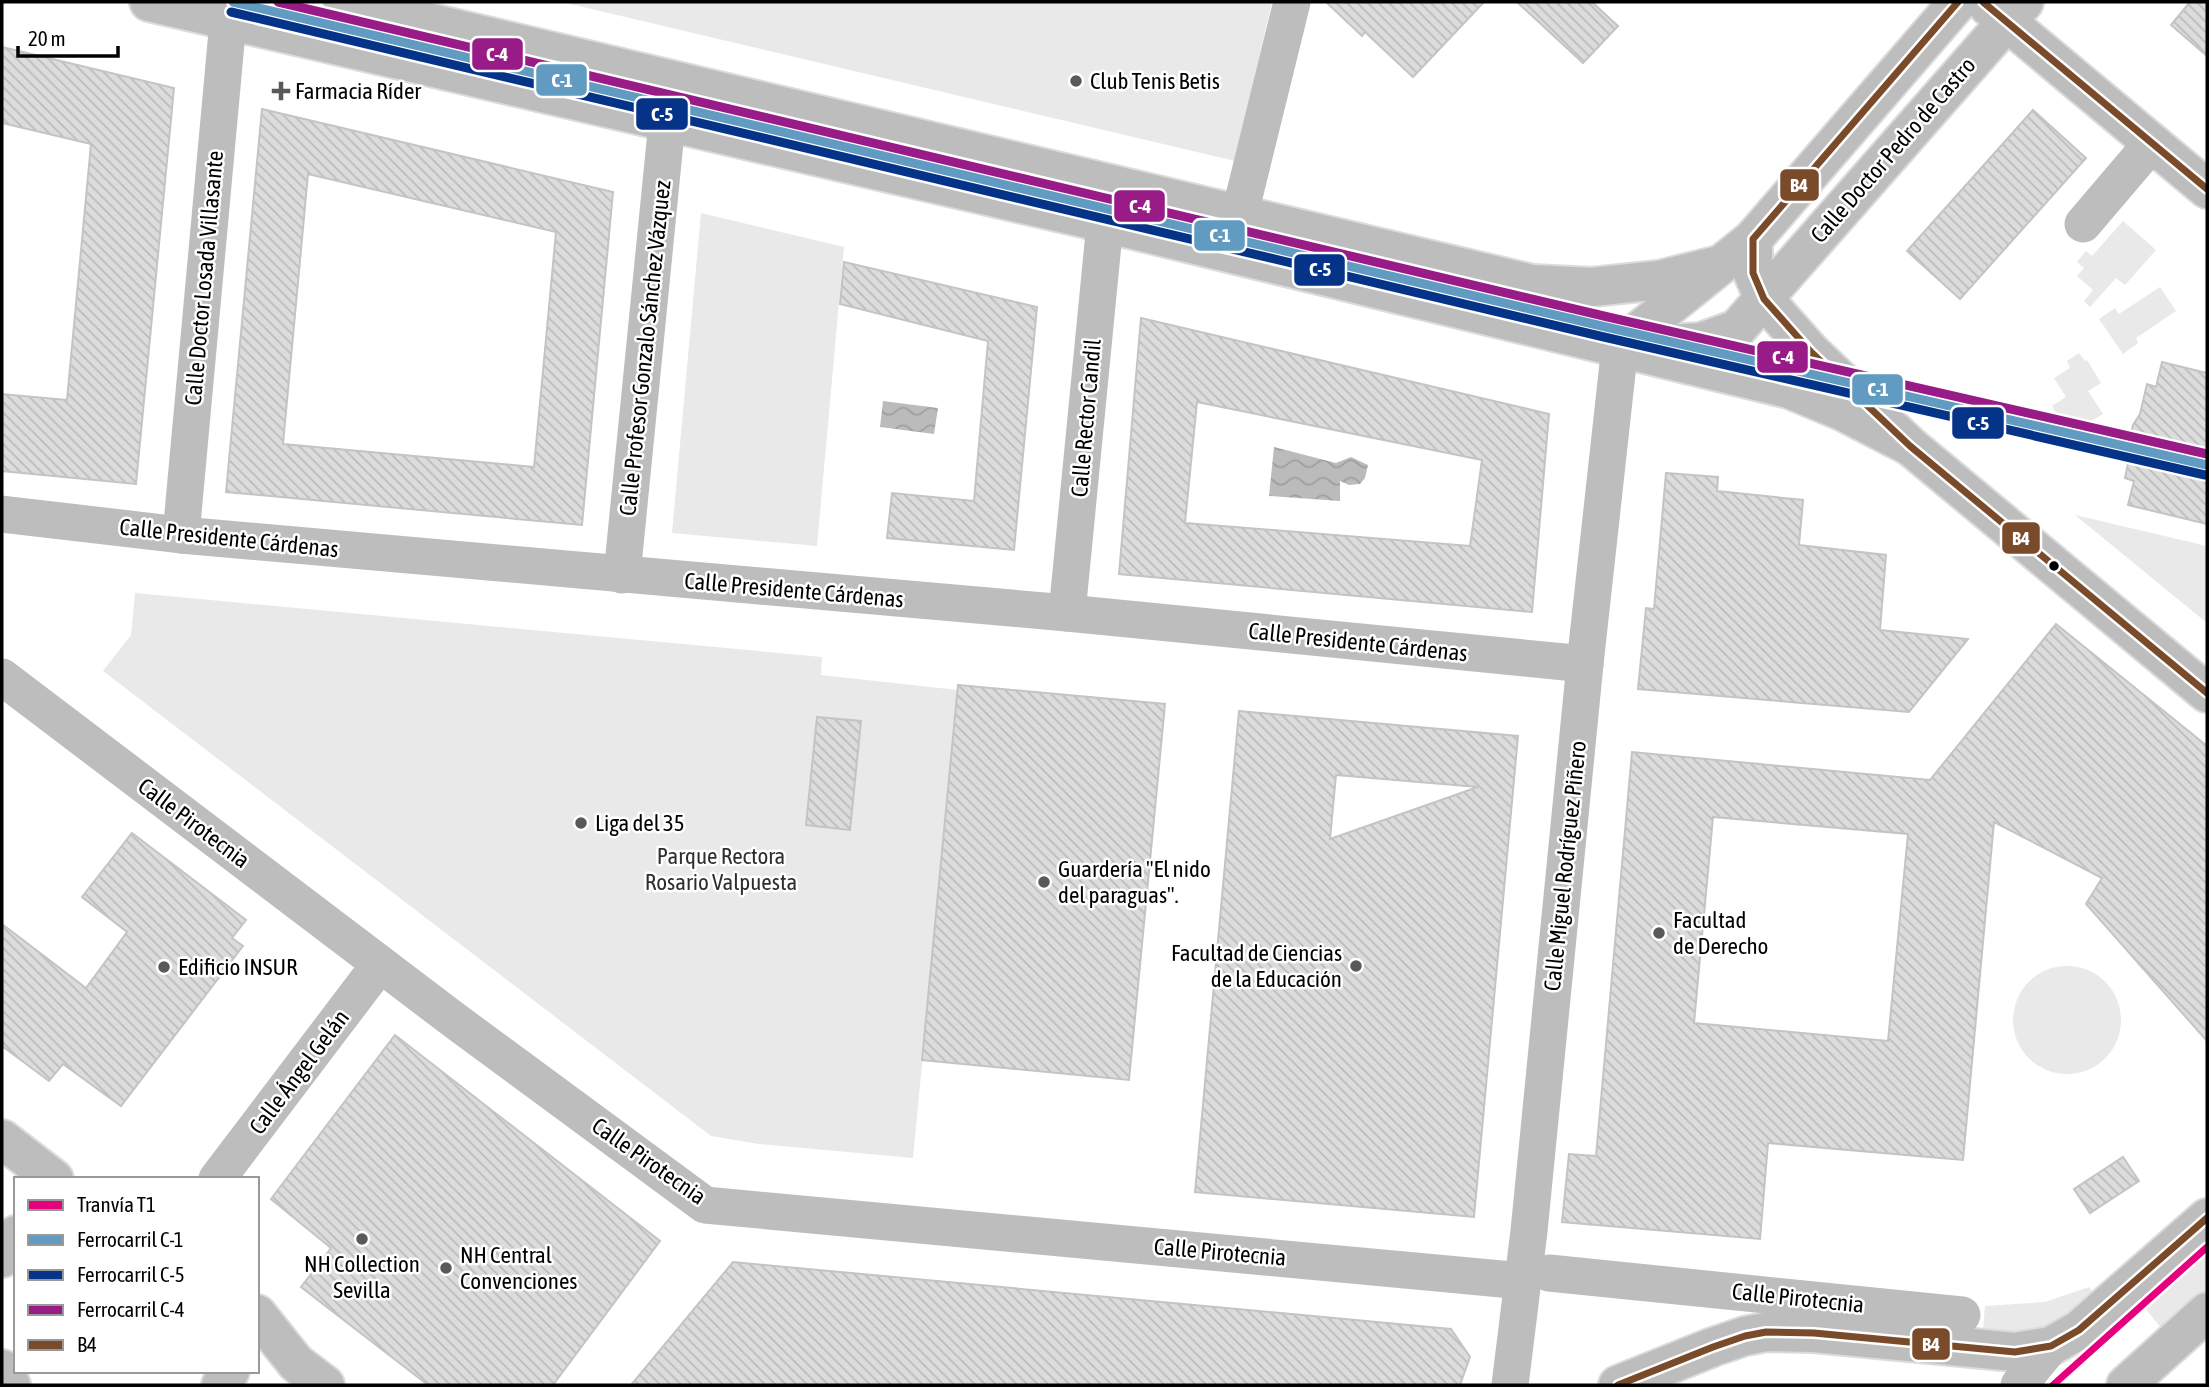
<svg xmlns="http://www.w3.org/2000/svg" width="2209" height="1387" font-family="'Asap Condensed',sans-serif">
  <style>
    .green { fill: #e9e9e9 }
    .water { fill: url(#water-waves) }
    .building { fill: url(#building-back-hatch); stroke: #c4c4c4; stroke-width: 2; fill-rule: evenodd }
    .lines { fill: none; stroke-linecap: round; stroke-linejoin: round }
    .major-casing { stroke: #dbdbdb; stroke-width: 42 }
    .minor { stroke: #bdbdbd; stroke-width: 37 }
    .major { stroke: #bdbdbd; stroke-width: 38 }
    .bus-1-casing { stroke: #fff; stroke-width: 12 }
    .bus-1 { stroke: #7a4b2a; stroke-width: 7 }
    .rail-1-casing { stroke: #fff; stroke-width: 14 }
    .rail-2-casing { stroke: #fff; stroke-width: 14 }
    .rail-3-casing { stroke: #fff; stroke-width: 14 }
    .rail-1 { stroke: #619bc1; stroke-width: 9 }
    .rail-2 { stroke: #053388; stroke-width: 9 }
    .rail-3 { stroke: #991b87; stroke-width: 9 }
    .tram-1-casing { stroke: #fff; stroke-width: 12 }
    .tram-1 { stroke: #e5007d; stroke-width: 7 }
    .poi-dot { fill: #595959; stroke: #fff; stroke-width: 2.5 }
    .bus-dot { fill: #000; stroke: #fff; stroke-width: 2.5 }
    .labels { text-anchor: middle; stroke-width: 5; stroke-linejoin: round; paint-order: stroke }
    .poi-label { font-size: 23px; fill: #000; stroke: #fff; text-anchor: start }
    .street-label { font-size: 23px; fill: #000; stroke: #fff }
    .park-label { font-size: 23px; fill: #2e2e2e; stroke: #fff }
    .line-badge { stroke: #fff; stroke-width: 2.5 }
    .badge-label { font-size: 19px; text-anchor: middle; font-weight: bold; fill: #fff }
  </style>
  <defs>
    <pattern id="water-waves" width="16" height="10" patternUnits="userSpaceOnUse" patternTransform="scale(1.75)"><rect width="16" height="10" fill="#bbb"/><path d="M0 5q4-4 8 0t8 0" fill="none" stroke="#9f9f9f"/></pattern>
    <pattern id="building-back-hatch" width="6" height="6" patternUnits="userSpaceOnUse" patternTransform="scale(1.75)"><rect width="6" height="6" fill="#dcdcdc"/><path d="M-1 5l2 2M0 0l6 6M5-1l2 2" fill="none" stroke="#bbb"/></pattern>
  </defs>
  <rect width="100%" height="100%" fill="#fff"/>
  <g class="green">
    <path d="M562 2H1272L1235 161Z"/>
    <path d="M701 213 844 247 817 546 672 533Z"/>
    <path d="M2123 221 2156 250 2125 285 2116 278 2090 307 2084 301 2093 290 2077 276 2084 268 2077 262 2086 251 2092 256Z"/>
    <path d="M2160 287 2176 311 2136 338 2138 343 2123 354 2099 319 2115 308 2119 314Z"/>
    <path d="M2079 353 2085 361 2087 360 2101 383 2088 391 2103 414 2085 425 2087 430 2072 439 2052 406 2066 397 2054 378 2070 368 2067 361Z"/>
    <path d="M2075 515 2207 546V623Z"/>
    <path d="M135 593 822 657 821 675 958 690 913 1158 759 1144 711 1136 103 671 131 635Z"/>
    <circle cx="2067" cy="1020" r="54"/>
    <path d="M2207 1241V1291L2162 1329 2139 1301Z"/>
    <path d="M2089 1287 2094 1293 2058 1325 1982 1342 1985 1306 2045 1302Z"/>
  </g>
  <g class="water">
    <path d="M883 401 938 408 934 434 880 427Z"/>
    <path d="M1274 447 1336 463 1351 457 1368 465 1365 478 1360 484 1349 485 1340 481V501L1269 496Z"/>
  </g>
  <g class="building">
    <path d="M1326 2H1484L1413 77 1365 32 1362 36Z"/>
    <path d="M1517 2H1592L1618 26 1583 63Z"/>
    <path d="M2190 2H2207V56L2171 25Z"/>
    <path d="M2 47 174 88 136 484 2 471V394L67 400 91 144 2 123Z"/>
    <path d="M262 109 613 192 582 525 226 492ZM308 174 556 232 534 467 283 444Z"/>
    <path d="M2033 110 2086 158 1960 299 1907 251Z"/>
    <path d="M844 262 1037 307 1014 550 887 538 892 493 974 501 988 341 840 304Z"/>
    <path d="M1141 318 1549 414 1532 612 1119 574ZM1197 402 1482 460 1470 546 1185 523Z"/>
    <path d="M2162 362 2207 373V524L2128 505 2134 481 2125 478 2131 449 2130 437 2133 425 2140 414 2147 384 2156 387Z"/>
    <path d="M1666 473 1718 477 1717 491 1803 500 1799 545 1886 555 1880 630 1968 639 1909 712 1638 689 1646 608 1654 609Z"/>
    <path d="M2056 624 2207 746V1041L2086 904 2102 878 1994 822 1963 1160 1768 1143 1760 1239 1562 1222 1569 1154 1596 1156 1632 752 1930 780ZM1713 817 1908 834 1888 1041 1694 1023Z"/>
    <path d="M958 685 1165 704 1129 1080 922 1060Z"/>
    <path d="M1239 711 1518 736 1474 1217 1195 1192ZM1336 775 1478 787 1330 839Z"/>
    <path d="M817 717 861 721 850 830 806 825Z"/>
    <path d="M132 833 246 920 232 938 243 946 121 1106 63 1064 49 1081 2 1046V924L86 988 127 932 82 897Z"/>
    <path d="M395 1035 660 1241 553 1385H428L301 1287 331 1248 271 1199Z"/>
    <path d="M2123 1157 2139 1181 2090 1213 2074 1189Z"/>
    <path d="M733 1262 1451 1329 1470 1357 1460 1385H631Z"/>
  </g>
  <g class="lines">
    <defs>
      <g id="major">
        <path d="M149 2 1105 223 1789 389 1844 412 1910 446"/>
        <path d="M343 2 1532 284 1592 287 1659 280 1719 265"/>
        <path d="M1988 6 2207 189"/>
        <path d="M1753 239V273L1764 299 1811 352 1910 446 2207 693"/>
        <path d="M1655 345 1701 342 1737 329 2024 2"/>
        <path d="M1620 346 1753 239 1958 2"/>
        <path d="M2 1139 54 1179"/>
        <path d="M2 1258 16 1235"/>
        <path d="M257 1314 296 1363 325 1385"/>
        <path d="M2 1369 11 1385"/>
        <path d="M221 1385 230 1371"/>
        <path d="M1618 1385 1713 1347 1745 1336 1766 1332 1814 1333 2015 1352 2051 1346 2079 1330 2207 1218"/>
        <path d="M2126 1385 2207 1312"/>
      </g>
    </defs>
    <use href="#major" class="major-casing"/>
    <g class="minor">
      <path d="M1240 213 1292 2"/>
      <path d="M2083 224 2152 143"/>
      <path d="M2 514 181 535 1067 613 1585 664"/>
      <path d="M181 535 228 21"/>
      <path d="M622 575 667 122"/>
      <path d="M1067 613 1105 223"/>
      <path d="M2 677 454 1020 705 1205 1523 1281"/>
      <path d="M217 1179 380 964"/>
      <path d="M1549 1273 1962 1315"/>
      <path d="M1510 1385 1529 1231 1585 664 1620 346"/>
      <path d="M2019 1385 2051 1346"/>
    </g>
    <use href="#major" class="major"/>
    <defs>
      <g id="bus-1">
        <path d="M1958 2 1753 239V273L1764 299 1811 352 1910 446 2207 693"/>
        <path d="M1983 2 2207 189"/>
        <path d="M1618 1385 1713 1347 1745 1336 1766 1332 1814 1333 2015 1352 2051 1346 2079 1330 2207 1218"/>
      </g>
    </defs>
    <use href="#bus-1" class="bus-1-casing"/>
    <use href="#bus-1" class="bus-1"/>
    <defs>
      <path id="rail-1" d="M233 2 1606 327 2207 465"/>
      <path id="rail-2" d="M231 12 1604 337 2205 475"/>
      <path id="rail-3" d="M278 2 1608 317 2207 454"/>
    </defs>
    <use href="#rail-1" class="rail-1-casing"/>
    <use href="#rail-2" class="rail-2-casing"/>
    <use href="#rail-3" class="rail-3-casing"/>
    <use href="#rail-1" class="rail-1"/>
    <use href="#rail-2" class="rail-2"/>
    <use href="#rail-3" class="rail-3"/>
    <defs>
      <path id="tram-1" d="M2053 1385 2207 1247"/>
    </defs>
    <use href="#tram-1" class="tram-1-casing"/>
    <use href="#tram-1" class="tram-1"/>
  </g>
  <g class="poi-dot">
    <circle cx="1076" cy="81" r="7"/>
    <path d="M277.5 80.5h7v7h7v7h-7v7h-7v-7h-7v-7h7z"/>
    <circle cx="581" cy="823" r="7"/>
    <circle cx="1044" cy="882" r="7"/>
    <circle cx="1659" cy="933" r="7"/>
    <circle cx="1356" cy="966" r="7"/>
    <circle cx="164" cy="967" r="7"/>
    <circle cx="362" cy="1239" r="7"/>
    <circle cx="446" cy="1268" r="7"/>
  </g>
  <circle class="bus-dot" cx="2054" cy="566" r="6"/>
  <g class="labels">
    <g class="poi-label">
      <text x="1090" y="89">Club Tenis Betis</text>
      <text x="295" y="99">Farmacia Ríder</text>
      <text x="595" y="831">Liga del 35</text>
      <text x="1058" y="877">Guardería "El nido<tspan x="1058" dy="26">del paraguas".</tspan></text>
      <text x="1673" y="928">Facultad<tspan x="1673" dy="26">de Derecho</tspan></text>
      <text x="1342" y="961" text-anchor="end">Facultad de Ciencias<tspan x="1342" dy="26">de la Educación</tspan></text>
      <text x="178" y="975">Edificio INSUR</text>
      <text x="460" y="1263">NH Central<tspan x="460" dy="26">Convenciones</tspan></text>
      <text x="362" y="1272" text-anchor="middle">NH Collection<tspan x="362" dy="26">Sevilla</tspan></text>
    </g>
    <g class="street-label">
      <text transform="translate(1893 150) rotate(-49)" y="8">Calle Doctor Pedro de Castro</text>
      <text transform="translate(204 278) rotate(-85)" y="8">Calle Doctor Losada Villasante</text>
      <text transform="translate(645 348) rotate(-84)" y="8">Calle Profesor Gonzalo Sánchez Vázquez</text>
      <text transform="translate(1086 418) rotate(-85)" y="8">Calle Rector Candil</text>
      <text transform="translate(229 538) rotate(6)" y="8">Calle Presidente Cárdenas</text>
      <text transform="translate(794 590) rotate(5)" y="8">Calle Presidente Cárdenas</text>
      <text transform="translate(1358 642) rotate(6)" y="8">Calle Presidente Cárdenas</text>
      <text transform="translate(194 823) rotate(37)" y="8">Calle Pirotecnia</text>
      <text transform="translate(1565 866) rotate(-84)" y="8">Calle Miguel Rodríguez Piñero</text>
      <text transform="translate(299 1072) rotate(-53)" y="8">Calle Ángel Gelán</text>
      <text transform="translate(649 1161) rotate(35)" y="8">Calle Pirotecnia</text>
      <text transform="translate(1220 1252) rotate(5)" y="8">Calle Pirotecnia</text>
      <text transform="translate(1798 1298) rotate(6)" y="8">Calle Pirotecnia</text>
    </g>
    <g class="park-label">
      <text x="721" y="864">Parque Rectora<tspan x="721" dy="26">Rosario Valpuesta</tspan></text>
    </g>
  </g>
  <g class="line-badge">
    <rect x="471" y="37" width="53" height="34" rx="7" fill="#991b87"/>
    <rect x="535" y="63" width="53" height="34" rx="7" fill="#619bc1"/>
    <rect x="635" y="97" width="54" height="34" rx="7" fill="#053388"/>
    <rect x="1779" y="168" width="41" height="34" rx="7" fill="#7a4b2a"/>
    <rect x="1113" y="189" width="53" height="34" rx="7" fill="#991b87"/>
    <rect x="1193" y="219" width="53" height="33" rx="7" fill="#619bc1"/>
    <rect x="1293" y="253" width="53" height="34" rx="7" fill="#053388"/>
    <rect x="1756" y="340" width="53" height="34" rx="7" fill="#991b87"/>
    <rect x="1851" y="373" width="53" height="33" rx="7" fill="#619bc1"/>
    <rect x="1951" y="406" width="54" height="34" rx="7" fill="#053388"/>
    <rect x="2001" y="521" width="40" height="34" rx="7" fill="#7a4b2a"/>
    <rect x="1911" y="1327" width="40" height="34" rx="7" fill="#7a4b2a"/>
  </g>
  <g class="badge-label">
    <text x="497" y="61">C-4</text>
    <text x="562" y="87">C-1</text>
    <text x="662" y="121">C-5</text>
    <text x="1799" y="192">B4</text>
    <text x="1140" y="213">C-4</text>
    <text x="1220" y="242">C-1</text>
    <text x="1320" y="276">C-5</text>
    <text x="1783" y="364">C-4</text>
    <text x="1878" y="396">C-1</text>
    <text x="1978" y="430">C-5</text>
    <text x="2021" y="545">B4</text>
    <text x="1931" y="1351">B4</text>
  </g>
  <rect width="2209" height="1387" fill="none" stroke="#000000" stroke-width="7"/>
  <rect x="14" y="1177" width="245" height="196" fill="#ffffff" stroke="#999999" stroke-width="2"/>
  <rect x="28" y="1200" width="35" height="10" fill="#e5007d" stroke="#999999" stroke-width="2"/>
  <text x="77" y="1212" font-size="21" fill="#000000">Tranvía T1</text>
  <rect x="28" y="1235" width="35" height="10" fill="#619bc1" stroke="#999999" stroke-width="2"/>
  <text x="77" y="1247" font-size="21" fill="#000000">Ferrocarril C-1</text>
  <rect x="28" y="1270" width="35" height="10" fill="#053388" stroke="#999999" stroke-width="2"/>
  <text x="77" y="1282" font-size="21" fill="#000000">Ferrocarril C-5</text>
  <rect x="28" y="1305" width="35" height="10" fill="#991b87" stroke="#999999" stroke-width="2"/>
  <text x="77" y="1317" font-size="21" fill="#000000">Ferrocarril C-4</text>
  <rect x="28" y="1340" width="35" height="10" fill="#7a4b2a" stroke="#999999" stroke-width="2"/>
  <text x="77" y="1352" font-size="21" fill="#000000">B4</text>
  <path d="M18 46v10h100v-10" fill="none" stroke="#000000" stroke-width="3.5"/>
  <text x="28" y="46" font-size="21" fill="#000000" stroke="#ffffff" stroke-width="5" paint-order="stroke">20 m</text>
</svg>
